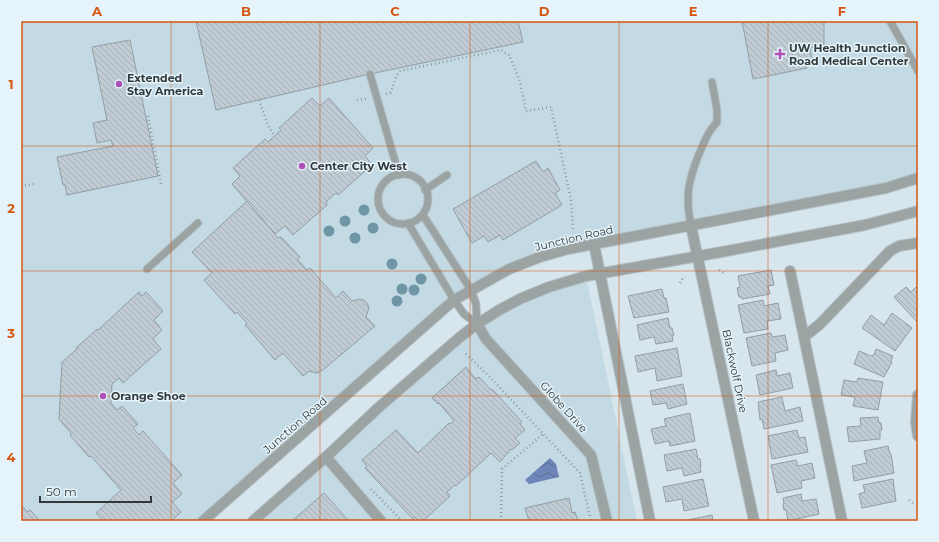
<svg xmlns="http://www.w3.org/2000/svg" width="939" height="542" font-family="Montserrat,sans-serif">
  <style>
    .built { fill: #c3dae4 }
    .water { fill: url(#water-waves) }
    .building { fill: url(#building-back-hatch); stroke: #929da6 }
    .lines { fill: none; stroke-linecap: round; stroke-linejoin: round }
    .service-casing { stroke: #b6c3c9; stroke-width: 9 }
    .minor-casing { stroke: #b6c3c9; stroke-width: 12 }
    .tertiary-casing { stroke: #b6c3c9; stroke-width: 12 }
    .path { stroke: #8f9a9f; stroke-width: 2.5; stroke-dasharray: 1 3; stroke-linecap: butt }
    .service { stroke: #9ca3a3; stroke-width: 7 }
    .minor { stroke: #9ca3a3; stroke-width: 10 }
    .tertiary { stroke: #9ca3a3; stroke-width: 10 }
    .tree { fill: #6e96a4 }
    .grid { fill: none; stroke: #d65611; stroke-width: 1; stroke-opacity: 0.55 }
    .poi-dot { fill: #af50b9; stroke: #e5f4fa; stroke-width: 1.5 }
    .labels { text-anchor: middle; stroke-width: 3; stroke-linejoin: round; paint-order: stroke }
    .poi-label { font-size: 11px; font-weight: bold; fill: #33393b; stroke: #e5f4fa; text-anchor: start }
    .street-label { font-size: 11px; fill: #33393b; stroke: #e5f4fa }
    .neatline { fill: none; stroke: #d65611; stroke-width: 1.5 }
    .grid-label { font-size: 13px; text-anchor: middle; font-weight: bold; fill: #d65611 }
  </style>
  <defs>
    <pattern id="water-waves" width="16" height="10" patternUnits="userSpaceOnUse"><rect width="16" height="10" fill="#6d85b8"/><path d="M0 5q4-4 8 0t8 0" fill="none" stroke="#5a6e97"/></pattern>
    <pattern id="building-back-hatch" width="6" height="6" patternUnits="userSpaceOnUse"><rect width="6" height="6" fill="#c0cbd4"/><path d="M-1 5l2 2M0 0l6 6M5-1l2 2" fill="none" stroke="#a5afb7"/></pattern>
  </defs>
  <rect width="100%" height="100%" fill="#d7e6ed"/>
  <g class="built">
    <path d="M21 21H918V178L568 249 471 290 203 521H21Z"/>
    <path d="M586 276 637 521H253L501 309Z"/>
  </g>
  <path class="water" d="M550 458 556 464 559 477 529 484 525 480Z"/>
  <g class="building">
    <path d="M196 21H518L523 42 370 74 216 110Z"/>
    <path d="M742 21H824V45L810 48 812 60 806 61 807 68 753 79Z"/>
    <path d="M130 40 158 176 67 195 65 185H63L57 157 113 146 111 140 97 143 93 123 107 120 92 47Z"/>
    <path d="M312 98 320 106 329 98 373 148 365 156 372 165 338 195 336 193 326 202 327 205 293 235 285 226 275 234 232 184 240 176 233 168 265 139 268 142 281 130 279 128Z"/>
    <path d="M536 161 543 172 548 168 560 190 555 193 562 205 503 240 500 235 488 242 484 236 472 243 453 209Z"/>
    <path d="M247 201 278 238 280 237 283 239 300 257 297 259 307 270 310 268 336 298 343 291 352 301 360 299 364 300 367 303 369 308 366 317 375 326 323 370 317 373 309 371 303 376 283 353 275 360 245 325 247 323 237 312 235 314 204 280 212 273 192 252Z"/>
    <path d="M771 270 774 285 768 286 770 294 742 299V297H739L737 288 740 287 738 276Z"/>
    <path d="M906 287 911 292 916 287 918 289V323L894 297Z"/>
    <path d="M662 289 664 298H666L669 312 634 318 628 296Z"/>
    <path d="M139 292 142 296 146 292 163 311 154 320 162 330 153 339 161 349 123 383 119 378 112 384 111 403 117 410 122 406 138 424 133 428 139 435 143 431 182 475 173 483 182 494 172 502 181 512 171 521H103L96 513 121 490 91 456 89 457 70 435 71 433 59 419 62 362 77 349 76 348 97 329 98 330Z"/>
    <path d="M763 300 764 306 778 303 781 319 767 321 768 329 744 333 738 305Z"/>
    <path d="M892 313 912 328 895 351 862 328 871 315 884 325Z"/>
    <path d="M668 318 670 328H672L674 335H672L673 341 656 344 654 337 640 340 637 325Z"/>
    <path d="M771 333 772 337 785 335 788 350 775 353 776 361 752 366 746 338Z"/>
    <path d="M677 348 682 376 657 381 655 368 638 372 635 356Z"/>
    <path d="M876 349 893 356 891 361 892 362 884 377 854 364 859 351 871 356 874 355Z"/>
    <path d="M466 367 476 379 479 377 491 390 492 389 522 422 520 424 525 430 515 438 520 443 512 450 511 449 500 462 491 453 456 486 455 485 447 492 450 496 423 521H419L415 517 413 519 365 468 367 466 362 460 396 430 418 453 449 423 450 424 454 421 439 403 438 404 432 398Z"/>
    <path d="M776 370 777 376 790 373 793 388 760 395 756 375Z"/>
    <path d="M858 378 883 382 878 410 853 406 855 397 841 395 844 380 857 382Z"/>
    <path d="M683 384 687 404 668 409 666 403 653 405 650 391Z"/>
    <path d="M782 397 785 411 800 407 803 421 764 429 762 419 760 420 758 402Z"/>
    <path d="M690 413 695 441 670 446 669 441 655 444 651 429 666 426 664 419Z"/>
    <path d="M878 417 879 423H881L882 430H880V439L849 442 847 427 861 426 860 418Z"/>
    <path d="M797 430 799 438 805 437 808 452 772 459 768 436Z"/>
    <path d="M888 446 890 454H891L894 473 854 481 852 466 867 463 864 451Z"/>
    <path d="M696 449 698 459H700L701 466H700L701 472 684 476 682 468 667 471 664 455Z"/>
    <path d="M796 460 798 466 812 463 815 478 801 481 802 488 777 493 771 465Z"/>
    <path d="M703 479 709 506 684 511 682 499 666 502 663 487Z"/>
    <path d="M893 479 896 501 862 508 859 494 865 492 863 485Z"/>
    <path d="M324 493 349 521H292Z"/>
    <path d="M801 494 802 501 816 499 819 514 788 521 786 510H784L783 504H784L783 498Z"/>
    <path d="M569 498 572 513 575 512 578 521H529L525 508Z"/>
    <path d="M21 505 28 512 30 510 40 521H21Z"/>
    <path d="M712 515 713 521H682Z"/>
  </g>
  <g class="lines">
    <defs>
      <g id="service">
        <path d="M890 21 918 71"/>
        <path d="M370 74 399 175"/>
        <circle cx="403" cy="199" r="25"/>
        <path d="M425 190 447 175"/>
        <path d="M423 215 471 290 476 304 477 324"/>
        <path d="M408 223 454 300 464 314 477 324"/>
        <path d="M691 226C685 196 688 182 699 154 705 141 707 133 717 122V110L712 82"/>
        <path d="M147 269 198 223"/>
      </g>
      <g id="minor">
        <path d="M691 226 754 521"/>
        <path d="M594 244 650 521"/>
        <path d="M790 271 804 337"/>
        <path d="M477 324 486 339 591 455 607 521"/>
        <path d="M918 395 916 422 918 436"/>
        <path d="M326 457 381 521"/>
        <path d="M842 521 804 337 820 324 890 251 899 246 918 243"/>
      </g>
      <g id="tertiary">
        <path d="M203 521 454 300 509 269 540 257 568 249 886 188 918 178"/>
        <path d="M253 521 326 457 377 409 459 338 477 324 501 309 522 298 549 287 586 276 716 253 865 225 918 211"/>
      </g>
    </defs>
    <use href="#service" class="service-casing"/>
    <use href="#minor" class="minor-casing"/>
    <use href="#tertiary" class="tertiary-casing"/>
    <g class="path">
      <path d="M386 94 390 93C395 85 393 79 400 71L500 50 509 55 520 81 526 111 551 107 571 200 573 230"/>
      <path d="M259 100 268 125 274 135"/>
      <path d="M357 100 366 99"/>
      <path d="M148 116 161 184"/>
      <path d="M21 186 34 184H36"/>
      <path d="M719 270 726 274"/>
      <path d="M680 283 684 276"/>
      <path d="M466 354 488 375 580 473 591 521"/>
      <path d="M371 489 402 521"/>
      <path d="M909 500 913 503"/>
      <path d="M501 521 502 469 543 434"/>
    </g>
    <use href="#service" class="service"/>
    <use href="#minor" class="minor"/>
    <use href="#tertiary" class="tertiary"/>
  </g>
  <g class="tree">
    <circle cx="364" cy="210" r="5.5"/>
    <circle cx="345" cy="221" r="5.5"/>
    <circle cx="373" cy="228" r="5.5"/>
    <circle cx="329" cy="231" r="5.5"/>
    <circle cx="355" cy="238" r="5.5"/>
    <circle cx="392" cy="264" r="5.5"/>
    <circle cx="421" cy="279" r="5.5"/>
    <circle cx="402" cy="289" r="5.5"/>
    <circle cx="414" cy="290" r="5.5"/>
    <circle cx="397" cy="301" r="5.5"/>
  </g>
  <path class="grid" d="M171 21V521M320 21V521M470 21V521M619 21V521M768 21V521M21 146H918M21 271H918M21 396H918"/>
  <g class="poi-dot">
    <path d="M778 48h4v4h4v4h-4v4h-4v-4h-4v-4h4z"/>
    <circle cx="119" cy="84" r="4"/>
    <circle cx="302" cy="166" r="4"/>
    <circle cx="103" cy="396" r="4"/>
  </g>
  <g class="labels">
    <g class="poi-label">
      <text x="789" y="52">UW Health Junction<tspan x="789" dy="13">Road Medical Center</tspan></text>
      <text x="127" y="82">Extended<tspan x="127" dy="13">Stay America</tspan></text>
      <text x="310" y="170">Center City West</text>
      <text x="111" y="400">Orange Shoe</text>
    </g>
    <g class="street-label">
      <text transform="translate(574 238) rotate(-13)" y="4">Junction Road</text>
      <text transform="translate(735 371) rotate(78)" y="4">Blackwolf Drive</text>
      <text transform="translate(564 407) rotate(48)" y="4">Globe Drive</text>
      <text transform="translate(295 425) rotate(-41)" y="4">Junction Road</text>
    </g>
  </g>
  <rect width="939" height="542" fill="none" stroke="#e5f4fa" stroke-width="44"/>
  <path d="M40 496v6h111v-6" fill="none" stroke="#33393b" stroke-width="2"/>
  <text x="46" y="496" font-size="12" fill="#33393b" stroke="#e5f4fa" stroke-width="3" paint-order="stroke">50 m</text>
  <rect x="22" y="22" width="895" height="498" class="neatline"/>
  <g class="grid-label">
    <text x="97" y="16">A</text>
    <text x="246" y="16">B</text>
    <text x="395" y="16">C</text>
    <text x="544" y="16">D</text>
    <text x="693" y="16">E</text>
    <text x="842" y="16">F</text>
    <text x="11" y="89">1</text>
    <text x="11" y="213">2</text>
    <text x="11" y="338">3</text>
    <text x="11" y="462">4</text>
  </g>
</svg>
